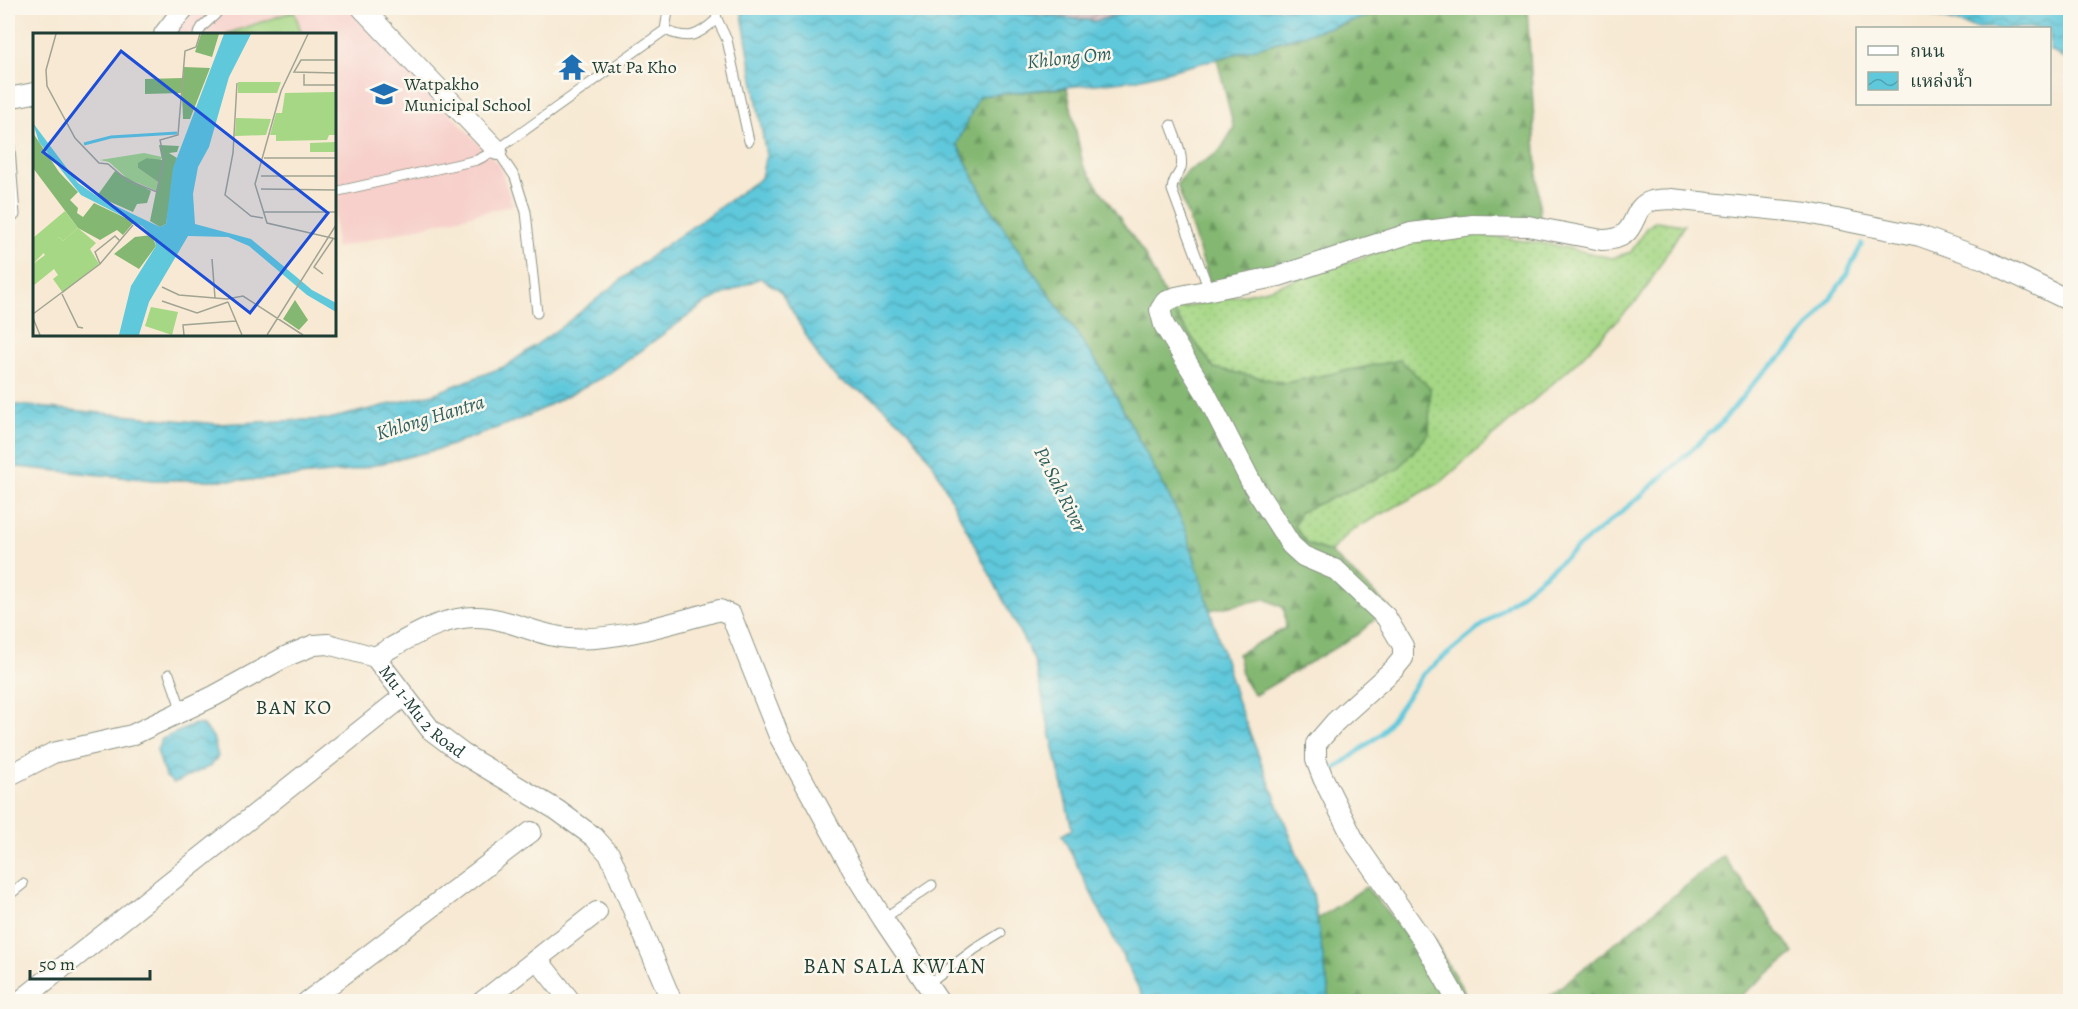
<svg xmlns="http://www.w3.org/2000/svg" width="2078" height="1009" font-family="Alegreya,'Noto Serif Thai',serif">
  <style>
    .built { fill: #f7d0cb }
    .industrial { fill: url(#industrial-furrows) }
    .grass { fill: url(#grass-dots); stroke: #628a5c; stroke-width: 1.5 }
    .forest { fill: url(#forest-firs); stroke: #527a53; stroke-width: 1.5 }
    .pitch { fill: #a5d785; stroke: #628a5c; stroke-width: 1.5 }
    .water { fill: url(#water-waves); stroke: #3f8288; stroke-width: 1.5 }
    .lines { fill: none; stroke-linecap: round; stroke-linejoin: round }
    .stream { stroke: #5fc8db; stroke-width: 4.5 }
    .lane-casing { stroke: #8b9384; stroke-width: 11 }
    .street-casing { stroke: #8b9384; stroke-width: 22 }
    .lane { stroke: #fff; stroke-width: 9 }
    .street { stroke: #fff; stroke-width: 20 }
    .labels { text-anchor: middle; stroke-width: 5; stroke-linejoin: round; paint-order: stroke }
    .poi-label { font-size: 18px; fill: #1f3d34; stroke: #fbf7ec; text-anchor: start }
    .street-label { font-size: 18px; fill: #1f3d34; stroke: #fbf7ec }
    .water-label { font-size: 20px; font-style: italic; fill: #2f605e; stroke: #fbf7ec }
    .neighbourhood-label { font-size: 20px; letter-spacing: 1.5px; fill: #1f3d34; stroke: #fbf7ec }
    .quarter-label { font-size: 21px; letter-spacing: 1.5px; fill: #1f3d34; stroke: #fbf7ec }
    .inset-river { fill: none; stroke: #5fc8db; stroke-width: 3 }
    .inset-road { fill: none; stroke: #a1a493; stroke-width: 1.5 }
    .view { fill: #1d4ed8; fill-opacity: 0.15; stroke: #1d4ed8; stroke-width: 3 }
    .inset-edge { fill: none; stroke: #1f3d34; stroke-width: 3 }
  </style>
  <defs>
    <pattern id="industrial-furrows" width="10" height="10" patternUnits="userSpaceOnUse" patternTransform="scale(1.5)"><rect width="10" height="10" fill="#d2bec2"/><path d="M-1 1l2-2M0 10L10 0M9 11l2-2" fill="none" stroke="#aa9c9e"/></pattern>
    <pattern id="grass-dots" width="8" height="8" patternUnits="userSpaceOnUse" patternTransform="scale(1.5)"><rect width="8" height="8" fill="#a5d785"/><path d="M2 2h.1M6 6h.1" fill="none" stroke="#8eb973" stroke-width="1.8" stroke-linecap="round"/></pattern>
    <pattern id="forest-firs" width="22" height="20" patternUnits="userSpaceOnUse" patternTransform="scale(1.5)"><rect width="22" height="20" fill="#84b872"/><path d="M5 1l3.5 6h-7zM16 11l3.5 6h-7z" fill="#6b975e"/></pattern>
    <pattern id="water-waves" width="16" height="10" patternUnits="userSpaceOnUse" patternTransform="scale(1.5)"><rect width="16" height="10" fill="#5fc8db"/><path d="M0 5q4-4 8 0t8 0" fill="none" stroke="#4ea4b2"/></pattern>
  </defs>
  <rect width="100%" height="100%" fill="#fbf7ec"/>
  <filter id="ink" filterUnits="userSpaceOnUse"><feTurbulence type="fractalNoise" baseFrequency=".0167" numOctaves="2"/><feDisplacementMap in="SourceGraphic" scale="12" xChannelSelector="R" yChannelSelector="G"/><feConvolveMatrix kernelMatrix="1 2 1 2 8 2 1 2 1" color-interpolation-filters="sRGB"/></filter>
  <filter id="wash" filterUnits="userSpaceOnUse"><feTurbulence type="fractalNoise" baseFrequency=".008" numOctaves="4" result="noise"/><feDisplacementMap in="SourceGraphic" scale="24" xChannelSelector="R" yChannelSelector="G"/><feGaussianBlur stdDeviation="1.35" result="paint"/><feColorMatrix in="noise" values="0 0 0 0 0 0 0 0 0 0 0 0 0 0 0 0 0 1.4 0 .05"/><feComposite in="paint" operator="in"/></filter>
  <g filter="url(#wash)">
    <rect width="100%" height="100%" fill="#f7e9d3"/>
    <path class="built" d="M197 8H350L499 165 513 205 335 248 334 34H174Z"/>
    <path class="industrial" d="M970 8H1142L1096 21Z"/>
    <path class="grass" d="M1656 221 1684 225 1642 295 1577 362 1440 483 1352 530 1330 552 1307 544 1294 526 1300 512 1398 469 1400 360 1285 383 1214 368 1172 310 1268 289 1412 241 1475 234 1554 245 1612 258 1631 252 1646 228Z"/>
    <g class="forest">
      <path d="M1398 8H1527L1540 218 1534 225 1476 222 1269 274 1210 283 1177 184 1188 171 1219 152 1234 128 1217 59Z"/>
      <path d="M1067 88 1083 165 1143 252 1172 310 1214 368 1285 383 1400 360 1430 388 1429 433 1398 469 1300 512 1294 526 1307 544 1330 552 1389 607 1357 635 1255 695 1243 679 1238 654 1286 628 1284 608 1266 599 1210 610 1185 527 1101 368 1023 257 986 201 957 144 979 96Z"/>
      <path d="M1723 856 1794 953 1734 1001H1543Z"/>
      <path d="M1366 887 1414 944 1430 935 1470 1001H1330L1317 919Z"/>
    </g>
    <path class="pitch" d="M294 11 302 34H226Z"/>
    <g class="water">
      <path d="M741 8H970L1096 21 1142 8H1398L1217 59 1134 80 979 96 957 144 986 201 1023 257 1101 368 1185 527 1238 703 1313 894 1330 1001H1145L1062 835 1072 829 1034 660 933 464 909 430 872 397 839 381 821 361 780 290 760 278 709 301 605 376 526 417 443 448 350 471 258 480H154L8 466V404L217 424 329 419 433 394 506 366 564 325 655 253 761 178 766 155Z"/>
      <path d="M1900 8H2064L2070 10V60L2050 51V28H1977Z"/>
      <path d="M195 724 203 725 213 737 218 756 211 766 174 783 165 776 157 750 162 739Z"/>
    </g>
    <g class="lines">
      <path class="stream" d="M1334 770 1381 734 1423 674 1642 495 1722 422 1758 378 1791 348 1815 320 1845 277 1862 244"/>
    </g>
  </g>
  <g filter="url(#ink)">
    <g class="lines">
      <defs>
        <g id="lane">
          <path d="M673 8 668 11 665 30C689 41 698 36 717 19"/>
          <path d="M715 8 717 19 727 40 749 141"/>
          <path d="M198 34 202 27 216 14 215 8"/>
          <path d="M8 122 15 215"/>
          <path d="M1171 125C1175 137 1184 155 1181 168 1178 177 1173 177 1172 190L1209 290"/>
          <path d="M497 150 515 177 526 212 537 313"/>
          <path d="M334 192 477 160 497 150 665 30"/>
          <path d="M169 674 182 711"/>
          <path d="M8 896 23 884"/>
          <path d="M883 919 932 885"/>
          <path d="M927 985 975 949 1001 933"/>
        </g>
        <g id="street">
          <path d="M362 8 497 150"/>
          <path d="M164 34 184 8"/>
          <path d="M8 98 34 93"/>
          <path d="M375 657C409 638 448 611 489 618 516 622 540 636 568 638 615 642 675 622 720 610L731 615 779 736 855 874 883 919 939 1002"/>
          <path id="s1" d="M8 776 53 753 132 735 214 696 287 656 314 645 328 644 375 657 431 730 463 754 557 810 594 837 610 855 672 1002"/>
          <path d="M537 959 571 1002"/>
          <path d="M19 1002 404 696"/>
          <path d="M307 1002 531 832"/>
          <path d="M482 1002 597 912"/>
          <path d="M1458 1002 1424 942 1356 844 1323 778 1316 760V744L1335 722 1394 669 1403 658V646L1386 617 1336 570 1303 556 1291 545 1251 482 1205 392 1164 325 1160 310 1165 302 1176 297 1279 276 1411 233 1473 225 1528 226 1602 240C1642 240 1627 208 1652 201 1658 199 1665 200 1671 199L1807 213 1920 236 1984 259 2070 301"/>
        </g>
      </defs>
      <use href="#lane" class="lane-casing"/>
      <use href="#street" class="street-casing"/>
      <use href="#lane" class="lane"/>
      <use href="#street" class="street"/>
    </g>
  </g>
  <defs>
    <symbol id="temple-bare" viewBox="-9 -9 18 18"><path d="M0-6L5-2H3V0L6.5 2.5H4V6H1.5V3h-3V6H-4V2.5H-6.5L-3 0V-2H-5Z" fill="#1f6fb2" stroke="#fbf7ec" stroke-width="2.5" paint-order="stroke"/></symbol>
    <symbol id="school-bare" viewBox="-9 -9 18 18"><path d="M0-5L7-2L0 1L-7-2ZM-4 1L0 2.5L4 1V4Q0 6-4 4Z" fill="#1f6fb2" stroke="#fbf7ec" stroke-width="2.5" paint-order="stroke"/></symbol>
  </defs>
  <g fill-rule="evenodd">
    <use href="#temple-bare" x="553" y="48" width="38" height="38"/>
    <use href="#school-bare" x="365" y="75" width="38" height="38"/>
  </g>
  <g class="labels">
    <g class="poi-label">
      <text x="592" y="73">Wat Pa Kho</text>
      <text x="404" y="90">Watpakho<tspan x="404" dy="21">Municipal School</tspan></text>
    </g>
    <g class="street-label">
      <text dy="6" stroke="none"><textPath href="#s1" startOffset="470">Mu 1-Mu 2 Road</textPath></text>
    </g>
    <g class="water-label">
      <text transform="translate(1069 57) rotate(-6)" y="7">Khlong Om</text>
      <text transform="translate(430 417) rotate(-17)" y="7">Khlong Hantra</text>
      <text transform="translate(1061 489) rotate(63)" y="7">Pa Sak River</text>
    </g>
    <g class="neighbourhood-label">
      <text x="294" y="714">BAN KO</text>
    </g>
    <g class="quarter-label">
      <text x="895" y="973">BAN SALA KWIAN</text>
    </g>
  </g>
  <g transform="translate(33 33)">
    <rect width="303" height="303" fill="#f7e9d3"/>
    <path d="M205 49H248L244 60H205ZM303 109V119H277V110ZM111 120 129 124 127 128 114 125 105 135 125 149 124 158 95 146 76 129 67 127ZM45 195 63 210 57 216 66 231 30 260 20 246 25 242 21 236 0 253V231L12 222 9 218 26 204 30 208ZM118 274 145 279 139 302 112 293Z" fill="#a5d785"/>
    <path d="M168 1H186L179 24 162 19ZM151 34 177 35 157 86H150L149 60 112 61V46L150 45ZM0 100 26 139 45 159 37 167 45 175 44 180 50 184 61 170 101 189 90 202 84 197 67 207 45 195 0 135ZM126 112 146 113 144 119 136 120 144 125 133 191 127 194 117 188 125 149 105 135V130L114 125 129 127ZM82 138 118 158 114 170 104 171 100 179 64 163ZM119 202 123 213 106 236 81 221 102 204ZM262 267 275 287 266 297 250 286Z" fill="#84b872"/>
    <path d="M303 59V102H296L294 107 243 108V102H237L243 80H249L252 60ZM203 85 238 86 233 102 202 103ZM32 178 45 195 30 208 26 204 0 231V205Z" fill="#a5d785"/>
    <path d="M191 1H218L196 44 176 114 165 134 160 161 162 191 218 206 279 257 303 270V279L274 262 216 213 195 204 155 203 116 269 106 302H86L98 253 123 213 121 204 109 193 48 162 6 109 0 90 45 150 68 166 127 194 133 191 140 135Z" fill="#5fc8db"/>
    <path class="inset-river" d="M51 111 78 104 144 100"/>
    <path class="inset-road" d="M23 1 13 37 14 53 42 105 66 130 75 131 94 147 124 159 131 125 127 107 145 102 152 18 163 14 167 1M275 1 248 58 222 151 234 190 303 206M303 27H268L261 39 303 40M271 41V52H303M204 50 200 120 192 162 218 183 230 185M231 125H303M228 143H303M228 156 303 157M230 179H303M179 226 182 265M67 231 62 219 82 203 87 208M290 241 281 234 300 206M129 254 146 262 194 266 210 263 270 302M29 261 45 294 50 295M129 268 164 280 195 269M195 269 209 302M0 281 67 231 100 192M0 285 7 302M151 302 150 292 203 288M234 302 303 192"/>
    <path class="view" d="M88 18 295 180 217 280 10 119Z"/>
    <rect width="303" height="303" class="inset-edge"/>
  </g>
  <rect width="2078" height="1009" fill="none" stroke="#fbf7ec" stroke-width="30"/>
  <rect x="1856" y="27" width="195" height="78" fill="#fbf7ec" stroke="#a3ada2" stroke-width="1.5"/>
  <rect x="1868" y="46" width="30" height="9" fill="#ffffff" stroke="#a3ada2" stroke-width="1.5"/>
  <text x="1910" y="57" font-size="18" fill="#1f3d34">ถนน</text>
  <rect x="1868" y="72" width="30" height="18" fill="url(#water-waves)" stroke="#a3ada2" stroke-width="1.5"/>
  <text x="1910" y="87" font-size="18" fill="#1f3d34">แหล่งน้ำ</text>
  <path d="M30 970v9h120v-9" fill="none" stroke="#1f3d34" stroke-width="3"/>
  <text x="39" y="970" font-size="18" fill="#1f3d34" stroke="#fbf7ec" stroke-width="4.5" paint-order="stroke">50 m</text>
</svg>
